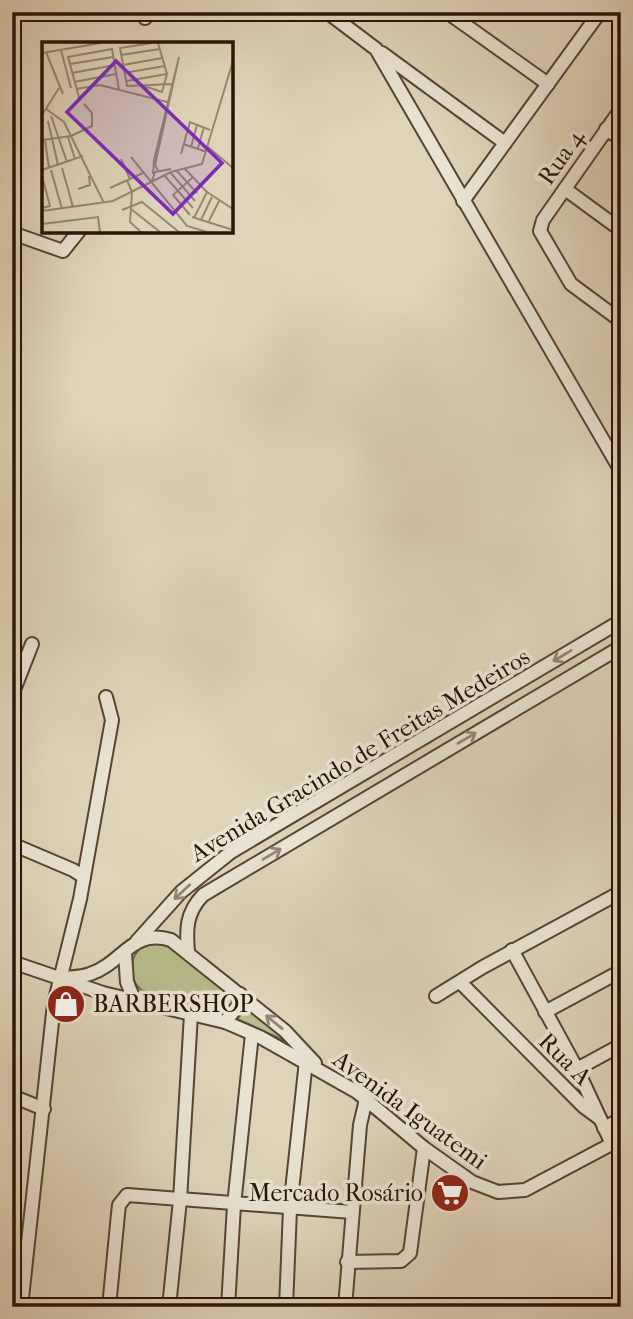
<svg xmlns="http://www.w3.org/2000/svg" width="633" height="1319" font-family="'IM FELL French Canon',serif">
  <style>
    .green { fill: #b8bb8b; stroke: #716749; stroke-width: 2 }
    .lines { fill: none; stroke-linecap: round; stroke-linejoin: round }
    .minor-casing { stroke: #574334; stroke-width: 16 }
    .minor { stroke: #eae3d2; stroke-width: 12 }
    .oneway { stroke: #948577 }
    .labels { text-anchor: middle; stroke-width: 7; stroke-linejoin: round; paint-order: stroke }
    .street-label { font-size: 24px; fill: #2a1307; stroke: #eae3d2 }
    .poi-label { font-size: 24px; fill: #2a1307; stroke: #eae3d2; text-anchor: start }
    .inset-road { fill: none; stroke: #978772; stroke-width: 2 }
    .view { fill: #7b2cbf; fill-opacity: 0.15; stroke: #7b2cbf; stroke-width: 3.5 }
    .inset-edge { fill: none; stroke: #2a1307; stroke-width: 3.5 }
  </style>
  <rect width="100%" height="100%" fill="#dfd4b9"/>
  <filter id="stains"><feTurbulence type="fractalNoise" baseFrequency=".00286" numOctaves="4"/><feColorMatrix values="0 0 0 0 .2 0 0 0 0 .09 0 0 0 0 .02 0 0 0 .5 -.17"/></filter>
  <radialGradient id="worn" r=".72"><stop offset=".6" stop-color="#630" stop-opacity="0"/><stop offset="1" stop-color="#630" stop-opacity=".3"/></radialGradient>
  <g class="green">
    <path d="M146 943H168L227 993 226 1006 216 1011 141 990C125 975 130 955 146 943Z"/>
    <path d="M244 1004 296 1046 237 1019 243 1012Z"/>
  </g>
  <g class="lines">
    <defs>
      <g id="minor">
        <path d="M327 12 376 49 621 471"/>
        <path d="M447 12 548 84"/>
        <path d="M145 18 149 12"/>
        <path d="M382 53 505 143"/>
        <path d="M621 109 543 220 540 231 571 284 621 321"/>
        <path d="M606 129 621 139"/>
        <path d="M565 189 621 230"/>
        <path d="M463 201 600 12"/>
        <path d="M12 233 63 251 79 231"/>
        <path d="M12 695 32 644"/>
        <path d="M12 844 73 870 84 877"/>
        <path d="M137 941 181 892 231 852 621 621"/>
        <path d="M512 950 577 1069 612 1144"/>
        <path d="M188 952C186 929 186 913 203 895L621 647"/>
        <path d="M125 953 127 982 135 1002"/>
        <path d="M12 962 103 993 225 1022 260 1037 357 1092 424 1148 472 1182 498 1192 525 1190 621 1139"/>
        <path d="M63 978C72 977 82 977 90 974 123 963 132 928 171 940L285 1031 315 1063"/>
        <path d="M460 982 584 1107 599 1118"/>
        <path d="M436 996 483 967 621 892"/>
        <path d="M545 1012 621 971"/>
        <path d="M225 1022 238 1006 240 994"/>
        <path d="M577 1069 621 1045"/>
        <path d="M12 1096 44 1109"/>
        <path d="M604 1128 621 1119"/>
        <path d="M347 1262 401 1261 410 1253 424 1148"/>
        <path d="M21 1307 54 1004 80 899 112 720 106 697"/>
        <path d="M109 1307 118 1214 119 1205 127 1195 352 1212"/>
        <path d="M169 1307 180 1200 191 1014"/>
        <path d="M228 1307 234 1205 252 1034"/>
        <path d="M286 1307 290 1209 306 1061"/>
        <path d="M345 1307 360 1125 366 1099"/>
      </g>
    </defs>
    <use href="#minor" class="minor-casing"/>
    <use href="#minor" class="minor"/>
  </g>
  <defs><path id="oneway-shaft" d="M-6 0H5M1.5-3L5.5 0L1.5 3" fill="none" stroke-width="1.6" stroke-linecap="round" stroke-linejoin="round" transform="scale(1.75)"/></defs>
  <g class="oneway">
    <use href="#oneway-shaft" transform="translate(562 656) rotate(149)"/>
    <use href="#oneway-shaft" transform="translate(467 738) rotate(-31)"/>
    <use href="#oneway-shaft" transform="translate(272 854) rotate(-31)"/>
    <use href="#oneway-shaft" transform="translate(182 892) rotate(137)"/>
    <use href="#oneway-shaft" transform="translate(274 1022) rotate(-141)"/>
  </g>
  <defs>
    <symbol id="shop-disc" viewBox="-11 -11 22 22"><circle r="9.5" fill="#8f2418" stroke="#eae3d2"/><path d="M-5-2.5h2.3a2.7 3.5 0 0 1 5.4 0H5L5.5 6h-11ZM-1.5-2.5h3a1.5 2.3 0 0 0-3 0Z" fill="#fff"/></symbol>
    <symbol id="supermarket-disc" viewBox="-11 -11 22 22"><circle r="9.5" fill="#8f2418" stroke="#eae3d2"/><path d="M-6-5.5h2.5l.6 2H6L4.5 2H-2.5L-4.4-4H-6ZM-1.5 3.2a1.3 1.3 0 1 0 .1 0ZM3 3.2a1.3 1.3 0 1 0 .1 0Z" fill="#fff"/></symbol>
  </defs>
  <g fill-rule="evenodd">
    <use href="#shop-disc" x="44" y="982" width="44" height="44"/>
    <use href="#supermarket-disc" x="428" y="1171" width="44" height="44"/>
  </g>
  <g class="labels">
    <g class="street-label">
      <text transform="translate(561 157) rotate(-55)" y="8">Rua 4</text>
      <text transform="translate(360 755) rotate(-31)" y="8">Avenida Gracindo de Freitas Medeiros</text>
      <text transform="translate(565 1059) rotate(45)" y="8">Rua A</text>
      <text transform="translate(410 1110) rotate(36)" y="8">Avenida Iguatemi</text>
    </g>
    <g class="poi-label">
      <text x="93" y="1012">BARBERSHOP</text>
      <text x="423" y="1201" text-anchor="end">Mercado Rosário</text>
    </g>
  </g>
  <g transform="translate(42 42)">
    <rect width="191" height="191" fill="#dfd4b9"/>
    <path class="inset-road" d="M110 1 78 6 85 44 130 42M19 8 29 46M4 10 21 52M0 11 59 1M79 13 118 7M28 22 71 15M81 23 120 16M30 31 73 23M82 31 123 24M84 39 125 32M32 40 74 32M102 44 120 50 125 32 116 1M34 47 58 43 125 60M38 59 26 15 70 7 77 48M4 67 22 80 62 161M0 73 17 46M9 74 25 120M6 79 16 123M26 95 33 117M0 98 29 94 50 84V71L42 62M3 98 7 126M141 102 165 110M149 105 155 83M166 105 191 126M156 106 162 85M139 112 148 80 168 88M89 115 145 184 165 190M79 117 88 137M20 126 31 165M142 126 165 150 191 167M0 128 41 114M9 128 20 167M134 128 155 151M128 130 153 159M111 132 112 118 137 15 113 123 116 129M122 133 151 166M0 134 8 164 0 166M85 138 90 150 88 180 99 190M110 139 113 130 129 127M68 146 101 131M36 147 48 143 47 134M89 167 118 190M80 168 100 160 137 190M0 169 71 159 129 130 160 122 191 19M148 173 131 153 150 136M150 175 191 188M152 176 165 150M159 178 170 155M167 179 177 159M0 182 56 175 58 190"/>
    <path class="view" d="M74 19 180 121 131 172 25 70Z"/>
    <rect width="191" height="191" class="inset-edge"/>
  </g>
  <rect width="633" height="1319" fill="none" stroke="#dfd4b9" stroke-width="42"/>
  <rect x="14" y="14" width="605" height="1291" fill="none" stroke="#2a1307" stroke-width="3.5"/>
  <rect x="21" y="21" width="591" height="1277" fill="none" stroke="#2a1307" stroke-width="2"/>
  <rect width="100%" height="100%" filter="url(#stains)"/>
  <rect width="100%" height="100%" fill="url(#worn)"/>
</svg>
